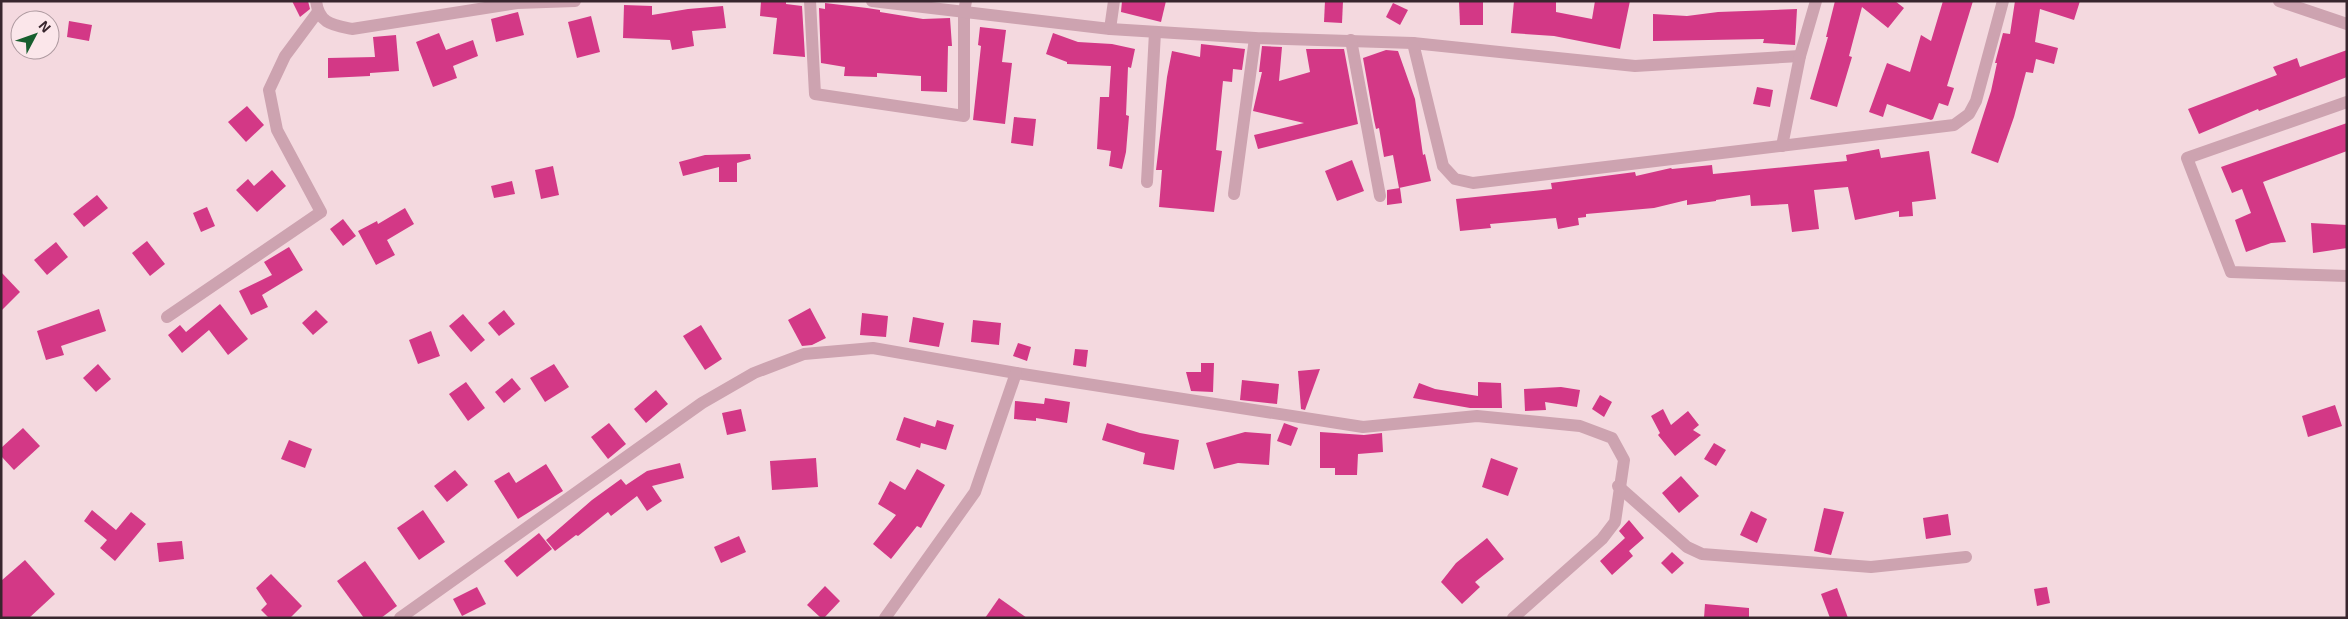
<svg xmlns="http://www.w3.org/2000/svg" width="2348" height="619" font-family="'Exo 2',sans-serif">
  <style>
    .building { fill: #d33886 }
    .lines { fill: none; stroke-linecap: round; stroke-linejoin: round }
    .minor { stroke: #cda3b0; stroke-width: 12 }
  </style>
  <rect width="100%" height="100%" fill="#f4d9df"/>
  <g class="building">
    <path d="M292 1H308L310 9 300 17Z"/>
    <path d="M761 1H786V4L802 6 805 57 773 54 777 18 760 16Z"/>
    <path d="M1122 1H1166L1161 22 1121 12Z"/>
    <path d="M1325 1H1343L1342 23 1324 22Z"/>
    <path d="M1459 1H1483V25H1460Z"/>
    <path d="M1514 1H1556V12L1592 19 1595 1H1630L1620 49 1554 36 1511 33Z"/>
    <path d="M1835 1H1895L1904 8 1888 28 1862 7 1849 56 1852 57 1837 107 1810 99 1828 37H1826Z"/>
    <path d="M1943 1H1973L1947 86 1954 88 1948 106 1939 103 1933 119 1931 120 1887 104 1883 117 1869 112 1887 63 1910 72 1921 35 1931 41Z"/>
    <path d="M2015 1H2080L2074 20 2040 9 2035 42 2058 48 2054 64 2036 59 2033 73 2026 72 2014 117 1998 163 1971 153 1991 91 1997 63H1995L2003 33 2010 34Z"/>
    <path d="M825 3 867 8 880 10V12L923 19 950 18 952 46H948L947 92 921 91V76L877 73V77L844 76 845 67 821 63 819 8 825 9Z"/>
    <path d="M1393 3 1408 10 1400 25 1386 17Z"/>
    <path d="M624 5 652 6V15L688 9 723 6 726 28 692 31 694 46 672 50 670 40 623 38Z"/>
    <path d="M1797 9 1795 45 1763 43 1764 39 1653 41V14L1687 16 1718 12Z"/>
    <path d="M518 12 524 35 496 42 491 19Z"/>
    <path d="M591 16 600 52 577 58 568 22Z"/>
    <path d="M69 21 92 25 89 41 67 37Z"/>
    <path d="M980 27 1006 30 1002 62 1012 63 1005 124 973 120 981 46 978 45Z"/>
    <path d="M439 33 446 50 473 40 478 56 453 66 457 78 433 87 416 42Z"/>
    <path d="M1053 33 1078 42 1112 44 1135 49 1131 68 1128 67 1126 115 1129 116 1126 152 1122 169 1109 166 1111 151 1097 149 1100 97H1109L1111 66 1067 64V62L1046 54Z"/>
    <path d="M396 35 399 71 370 73V76L328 78V58L375 57 373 37Z"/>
    <path d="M1201 44 1245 49 1242 70 1233 69 1232 82 1223 81 1216 150 1222 151 1214 212 1159 207 1162 170H1156L1167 77 1172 51 1200 57Z"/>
    <path d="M1262 46 1282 47 1279 81 1310 72 1306 49H1344L1358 124 1258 149 1254 135 1304 123 1253 111 1262 72H1259Z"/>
    <path d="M1386 50 1398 51 1415 99 1423 155 1425 154 1431 181 1399 188 1393 155 1384 157 1379 128 1376 129 1374 120 1363 58Z"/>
    <path d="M2347 50V77L2259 111 2258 109 2199 134 2188 109 2277 75 2273 67 2297 58 2300 67Z"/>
    <path d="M1757 87 1773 90 1770 107 1753 104Z"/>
    <path d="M247 106 264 125 246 142 228 122Z"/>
    <path d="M1014 117 1036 119 1033 146 1011 143Z"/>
    <path d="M2347 123V151L2263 182 2286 242 2271 243 2246 252 2235 220 2251 213 2242 189 2232 193 2221 167Z"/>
    <path d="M1879 149 1881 158 1929 151 1936 199 1912 202 1913 216 1899 217V211L1855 220 1848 187 1814 190 1819 229 1792 232 1788 204 1751 206 1750 195 1716 200V201L1687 205V200L1654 208 1586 214V217L1578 218 1579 225 1558 229 1556 218 1490 224 1491 228 1460 231 1456 199 1552 189 1551 183 1635 172 1636 176 1671 168 1672 169 1712 165 1713 174 1847 161 1846 155Z"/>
    <path d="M750 154 751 159 737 163V182H719V167L683 176 679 162 705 155Z"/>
    <path d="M1352 160 1364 191 1337 201 1325 171Z"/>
    <path d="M553 166 559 195 541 199 535 170Z"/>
    <path d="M272 170 286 186 257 212 236 190 248 179 254 186Z"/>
    <path d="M512 181 515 194 494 198 491 186Z"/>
    <path d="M1400 188 1402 203 1387 205V190Z"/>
    <path d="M97 195 108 208 84 227 73 214Z"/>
    <path d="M207 207 215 226 201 232 193 213Z"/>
    <path d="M405 208 414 224 387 240 395 255 376 265 358 231 377 221 378 224Z"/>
    <path d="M343 219 356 236 343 246 330 229Z"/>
    <path d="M2311 223 2347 225V248L2313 253Z"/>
    <path d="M147 241 165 264 150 276 132 253Z"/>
    <path d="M56 242 68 257 47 275 34 260Z"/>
    <path d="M289 247 303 270 262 295 268 307 251 315 239 291 272 275 264 262Z"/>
    <path d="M1 272 20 292 1 311Z"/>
    <path d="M220 304 248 339 228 355 209 330 182 353 168 335 180 325 186 332Z"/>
    <path d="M810 308 826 338 812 345 802 346 788 320Z"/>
    <path d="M99 309 106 331 61 346 64 355 46 360 37 331Z"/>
    <path d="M316 310 328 322 313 335 302 323Z"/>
    <path d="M504 310 515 324 499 336 488 323Z"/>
    <path d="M862 313 888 316 886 337 860 335Z"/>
    <path d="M463 314 485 340 471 352 449 326Z"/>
    <path d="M913 317 944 323 939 347 909 342Z"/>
    <path d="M973 320 1001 323 999 345 971 342Z"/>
    <path d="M701 325 722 359 705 370 683 336Z"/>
    <path d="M431 331 440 356 418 364 409 340Z"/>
    <path d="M1018 343 1031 347 1027 361 1013 356Z"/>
    <path d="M1075 349 1088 350 1086 367 1073 365Z"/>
    <path d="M1201 363H1214L1213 392 1191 391 1186 372H1201Z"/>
    <path d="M98 364 111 379 96 392 83 378Z"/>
    <path d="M554 364 569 387 545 402 530 378Z"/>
    <path d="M1320 369 1305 410 1301 409 1298 371Z"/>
    <path d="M512 378 521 389 504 403 495 392Z"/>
    <path d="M1242 380 1279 384 1277 404 1240 400Z"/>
    <path d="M466 382 485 408 468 421 449 394Z"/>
    <path d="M1478 382 1501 383 1502 408H1470L1413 398 1419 383 1435 389 1478 396Z"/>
    <path d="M1561 387 1580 390 1577 407 1545 402 1546 410 1525 411 1524 389Z"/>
    <path d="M656 390 668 404 646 423 634 409Z"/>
    <path d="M1600 395 1612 402 1604 417 1592 409Z"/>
    <path d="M1045 398 1070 402 1067 423 1036 418V421L1014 419 1015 401 1044 404Z"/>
    <path d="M2335 405 2342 426 2308 437 2302 416Z"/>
    <path d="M741 409 746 431 727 435 722 413Z"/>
    <path d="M1663 409 1671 425 1688 411 1699 425 1693 430 1701 435 1675 456 1658 435 1660 433 1651 416Z"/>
    <path d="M904 417 935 427 937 420 954 425 946 450 921 443 920 448 896 440Z"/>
    <path d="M609 423 626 444 608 459 591 437Z"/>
    <path d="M1107 423 1140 433 1179 440 1174 470 1143 464 1145 453 1102 440Z"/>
    <path d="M1284 423 1298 428 1291 446 1277 441Z"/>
    <path d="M23 428 40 446 14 470 1 456V448Z"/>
    <path d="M1245 432 1271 434 1269 465 1238 463 1214 469 1206 443Z"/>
    <path d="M1320 432 1364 435 1382 433 1383 452 1358 454 1357 475H1335V468H1320Z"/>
    <path d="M289 440 312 449 305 468 281 459Z"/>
    <path d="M1714 443 1726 450 1716 466 1704 459Z"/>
    <path d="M816 458 818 487 772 490 770 461Z"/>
    <path d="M1491 458 1518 468 1508 496 1482 487Z"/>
    <path d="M680 463 684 478 652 486 662 501 647 511 637 496 611 516 608 512 578 536 576 535 555 551 546 540 592 500 621 479 626 485 647 471Z"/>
    <path d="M546 464 563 491 518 519 494 481 509 472 516 483Z"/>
    <path d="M917 469 945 485 921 528 917 526 891 559 873 544 896 515 878 504 890 481 905 490Z"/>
    <path d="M455 470 468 485 447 502 434 486Z"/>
    <path d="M1681 476 1699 496 1679 513 1662 493Z"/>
    <path d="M1824 508 1844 512 1831 555 1814 551Z"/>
    <path d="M92 510 116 530 131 512 146 524 115 561 100 548 107 540 84 521Z"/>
    <path d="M423 510 445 542 419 560 397 528Z"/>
    <path d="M1751 511 1767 519 1757 543 1740 535Z"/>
    <path d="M1948 514 1951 535 1926 539 1923 518Z"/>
    <path d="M1629 520 1644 538 1629 551 1633 556 1612 575 1600 561 1625 538 1619 531Z"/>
    <path d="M539 533 552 549 517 577 504 561Z"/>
    <path d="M739 536 746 552 721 563 714 547Z"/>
    <path d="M1487 538 1504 559 1475 582 1480 587 1462 604 1441 582 1456 563Z"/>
    <path d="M182 541 184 559 159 562 157 543Z"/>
    <path d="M1672 552 1684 563 1672 574 1661 563Z"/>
    <path d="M25 560 55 594 29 618H1V581Z"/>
    <path d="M365 561 397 606 381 618H364L337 581Z"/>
    <path d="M271 574 302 606 290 618H269L261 610 267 604 256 588Z"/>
    <path d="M825 586 840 601 824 618H821L807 605Z"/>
    <path d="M477 587 486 604 462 616 453 599Z"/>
    <path d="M2047 587 2050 603 2037 606 2034 589Z"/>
    <path d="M1837 588 1848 618H1830L1821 594Z"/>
    <path d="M999 598 1027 618H985Z"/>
    <path d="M1705 604 1749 608V618H1704Z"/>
  </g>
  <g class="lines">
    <g class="minor">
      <path d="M316 1C319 24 333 25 352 29L517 3 575 1"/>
      <path d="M810 1 815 94 964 116V12L966 1"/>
      <path d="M872 1 1110 29 1255 38 1413 43 1635 66 1800 56"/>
      <path d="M2279 1 2347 24"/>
      <path d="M1110 29 1114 1"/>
      <path d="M1351 40 1380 196"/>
      <path d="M1413 43 1443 166 1455 179 1473 183 1954 125 1969 114 1976 101 2003 1"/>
      <path d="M2347 102 2187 158 2231 272 2347 276"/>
      <path d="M1782 146 1800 56 1816 1"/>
      <path d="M1147 182 1155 32"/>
      <path d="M1234 194 1255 38"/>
      <path d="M167 317 321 212 277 130 269 90 285 56 317 13"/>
      <path d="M1618 486 1687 547 1702 554 1871 567 1966 557"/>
      <path d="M400 618 702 403 754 373 804 354 873 348 1016 373 1363 427 1477 416 1580 426 1612 438 1624 460 1615 522 1602 539 1513 618"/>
      <path d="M885 618 975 492 1016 373"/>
    </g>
  </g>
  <rect width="2348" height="619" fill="none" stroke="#38262e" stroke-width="5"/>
  <g transform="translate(35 35) rotate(49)"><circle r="24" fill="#fbe6ea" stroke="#ad999f"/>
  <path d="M0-4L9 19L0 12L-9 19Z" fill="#175e2e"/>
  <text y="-8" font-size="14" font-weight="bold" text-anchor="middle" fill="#38262e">N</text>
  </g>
</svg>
